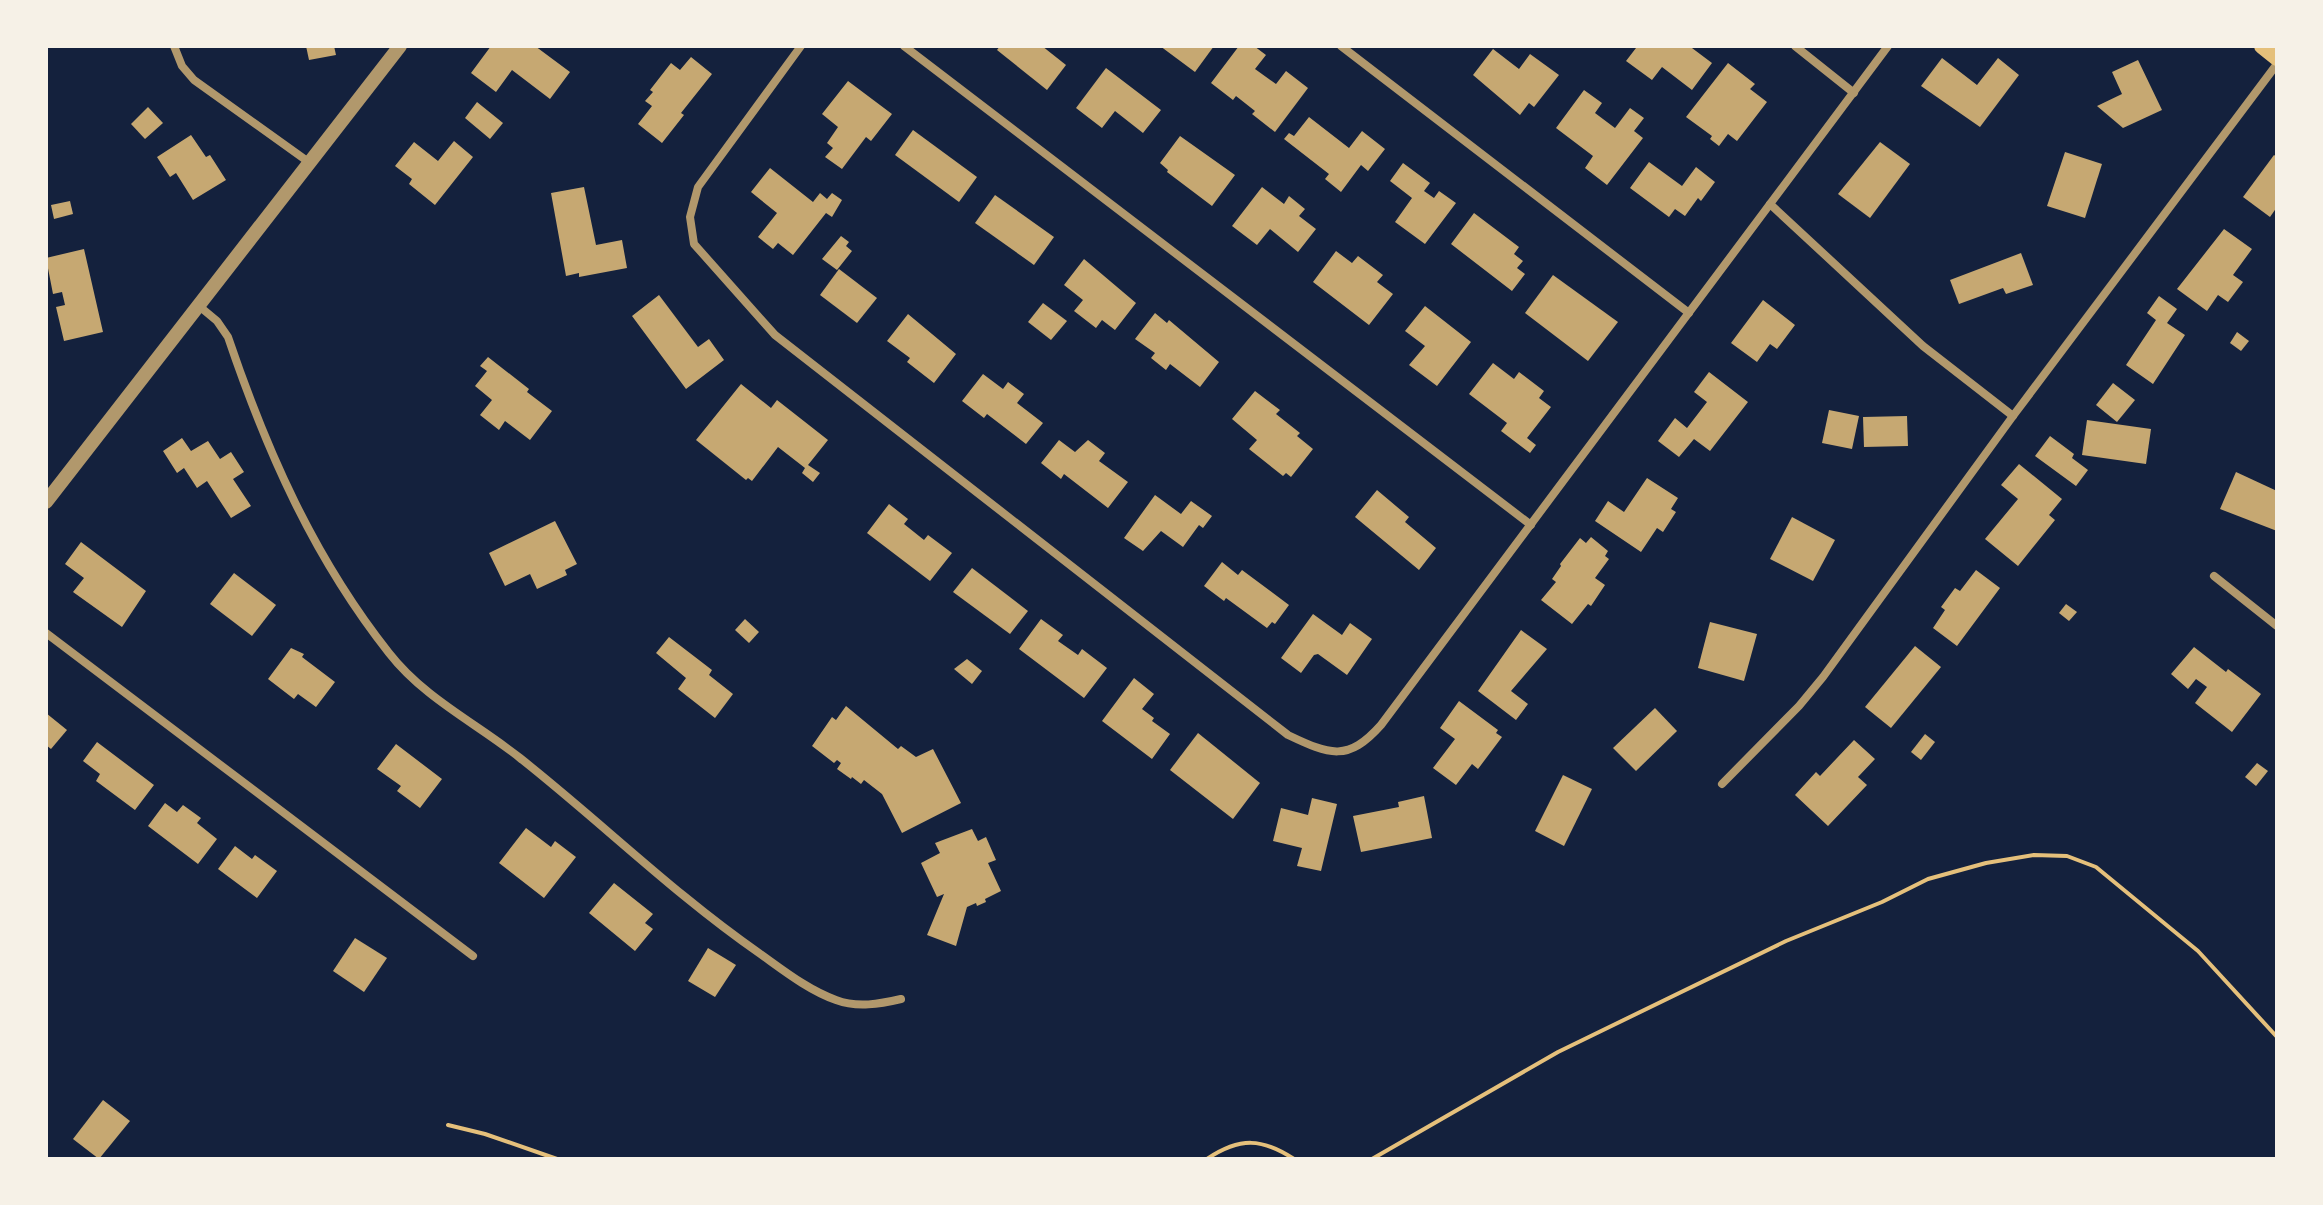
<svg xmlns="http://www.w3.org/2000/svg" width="2323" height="1205" font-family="Karla,sans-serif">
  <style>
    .building { fill: #c6a872 }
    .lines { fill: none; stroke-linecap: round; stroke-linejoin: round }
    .path { stroke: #e5c07b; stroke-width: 4 }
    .minor { stroke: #b1986c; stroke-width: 8 }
    .tertiary { stroke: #b1986c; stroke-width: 14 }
    .secondary { stroke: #e5c07b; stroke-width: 16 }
  </style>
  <rect width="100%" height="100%" fill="#14213d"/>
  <g class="building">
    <path d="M306 46H334L336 55 309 60Z"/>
    <path d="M491 46H535L570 72 550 99 512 70 496 92 471 73Z"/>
    <path d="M1000 46H1042L1066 65 1047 90 997 50Z"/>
    <path d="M1160 46H1214L1195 72Z"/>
    <path d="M1239 46H1254L1266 55 1255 69 1276 84 1286 71 1308 88 1275 132 1252 114 1255 111 1236 96 1233 100 1211 83Z"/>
    <path d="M1634 46H1694L1692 48 1712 63 1692 90 1662 67 1652 80 1626 61 1636 48Z"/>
    <path d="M1493 49 1519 69 1530 54 1559 75 1534 107 1529 103 1520 115 1473 75Z"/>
    <path d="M691 57 712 74 681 113 684 115 662 143 638 124 652 106 645 101 653 92 650 90 671 63 680 70Z"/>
    <path d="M1942 58 1977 85 1998 58 2019 75 1980 127 1921 86Z"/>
    <path d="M2138 60 2162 110 2123 128 2097 106 2122 94 2112 72Z"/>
    <path d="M1728 63 1755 84 1750 89 1767 102 1737 141 1728 134 1719 146 1710 139 1712 136 1686 117Z"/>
    <path d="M1106 68 1161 110 1143 133 1115 111 1102 128 1076 108Z"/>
    <path d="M848 81 892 114 871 141 866 137 842 169 825 157 833 148 827 143 838 127 822 114Z"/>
    <path d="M1584 90 1602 103 1595 113 1615 128 1630 108 1644 118 1634 131 1643 138 1607 185 1585 168 1593 156 1556 128Z"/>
    <path d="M477 102 503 123 490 139 465 118Z"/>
    <path d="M148 107 163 123 145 139 131 124Z"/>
    <path d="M1309 117 1349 148 1362 131 1385 149 1368 171 1361 165 1341 192 1325 179 1329 174 1284 139 1289 133 1294 136Z"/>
    <path d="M913 130 977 177 959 202 895 155Z"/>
    <path d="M191 135 206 157 210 155 226 180 193 200 176 173 170 177 157 157Z"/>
    <path d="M1180 136 1235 175 1212 206 1167 172 1168 170 1160 163Z"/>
    <path d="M454 141 473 157 435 205 409 184 412 179 395 166 414 142 438 161Z"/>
    <path d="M1880 142 1910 164 1870 218 1838 194Z"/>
    <path d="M2065 152 2102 164 2085 218 2047 206Z"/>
    <path d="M2274 155 2277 157V207L2270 217 2243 197Z"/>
    <path d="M1649 162 1682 186 1696 167 1715 182 1701 201 1698 198 1685 216 1675 209 1669 217 1630 188Z"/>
    <path d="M1403 163 1430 183 1424 191 1434 198 1439 191 1456 203 1425 244 1395 222 1412 198 1390 181Z"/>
    <path d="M770 168 813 202 820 193 827 199 832 193 842 200 832 217 826 213 793 255 778 243 773 249 758 237 777 213 751 192Z"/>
    <path d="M584 187 596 245 622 240 627 268 579 277V273L566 276 551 193Z"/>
    <path d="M1262 187 1284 204 1289 196 1305 209 1299 216 1316 229 1298 252 1270 229 1257 245 1232 226Z"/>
    <path d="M995 195 1054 237 1034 265 975 223Z"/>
    <path d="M70 201 73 214 54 219 51 205Z"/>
    <path d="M1474 213 1519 247 1514 254 1523 261 1517 268 1525 274 1512 291 1451 244Z"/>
    <path d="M2224 229 2252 249 2233 275 2243 282 2228 302 2218 295 2207 311 2177 289Z"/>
    <path d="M841 236 849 242 846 246 852 251 837 270 822 259Z"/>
    <path d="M84 249 103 332 64 341 56 307 65 305 62 292 53 294 46 258Z"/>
    <path d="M1336 251 1352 263 1358 256 1383 275 1377 282 1393 294 1369 325 1313 282Z"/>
    <path d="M2021 253 2033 285 2006 294 2003 288 1959 304 1950 280Z"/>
    <path d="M1084 259 1136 303 1115 330 1102 320 1096 328 1074 311 1083 300 1064 285Z"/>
    <path d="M839 269 877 298 857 323 820 295Z"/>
    <path d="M1553 275 1618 322 1588 361 1525 313Z"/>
    <path d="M659 295 698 347 709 339 724 360 686 389 632 316Z"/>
    <path d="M2159 296 2177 309 2167 323 2185 335 2153 384 2126 365 2156 320 2147 313Z"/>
    <path d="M1763 300 1795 325 1777 349 1770 344 1757 362 1731 343Z"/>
    <path d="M1043 303 1067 321 1051 340 1028 322Z"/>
    <path d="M1425 306 1471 342 1437 386 1409 365 1425 346 1405 331Z"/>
    <path d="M1155 313 1167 323 1169 320 1219 362 1200 387 1170 364 1166 370 1151 358 1155 353 1135 339Z"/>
    <path d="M908 314 956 354 934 383 907 362 910 358 887 341Z"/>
    <path d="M2237 332 2249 341 2241 351 2230 343Z"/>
    <path d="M488 357 529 389 527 392 552 411 530 440 505 421 499 430 480 415 492 400 475 386 487 371 480 366Z"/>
    <path d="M1493 363 1514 379 1519 372 1544 391 1539 398 1551 407 1527 438 1536 445 1530 453 1501 431 1507 423 1469 394Z"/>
    <path d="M1709 372 1748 402 1710 451 1694 439 1679 457 1658 441 1675 418 1687 428 1707 402 1694 392Z"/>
    <path d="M983 374 1003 389 1008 382 1024 394 1017 403 1043 423 1026 444 987 414 984 418 962 401Z"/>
    <path d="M2113 383 2135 400 2117 422 2096 405Z"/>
    <path d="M741 384 771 408 777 400 828 440 808 465 820 473 813 482 802 473 805 468 778 447 752 481 748 478 746 480 696 440Z"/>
    <path d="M1255 391 1280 410 1276 414 1300 433 1297 436 1313 449 1291 477 1286 473 1283 476 1249 449 1257 440 1232 419Z"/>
    <path d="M1829 410 1859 416 1852 449 1822 443Z"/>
    <path d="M1907 416 1908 446 1864 447 1863 417Z"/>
    <path d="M2087 420 2151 429 2146 464 2082 455Z"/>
    <path d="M2050 436 2074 454 2072 458 2088 470 2076 486 2035 456Z"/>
    <path d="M182 438 191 451 208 441 220 459 231 452 244 472 233 479 251 506 231 518 207 481 197 488 184 468 177 473 163 451Z"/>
    <path d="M1059 440 1075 452 1088 440 1105 453 1099 461 1128 482 1108 508 1064 474 1061 479 1041 463Z"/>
    <path d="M2019 464 2062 499 2049 515 2055 520 2018 566 1985 539 2018 499 2001 485Z"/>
    <path d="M2236 472 2277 491V531L2220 509Z"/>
    <path d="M1647 478 1678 498 1671 509 1676 512 1663 532 1657 528 1641 552 1595 521 1608 501 1624 512Z"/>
    <path d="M1377 490 1409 517 1405 522 1436 548 1419 570 1355 517Z"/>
    <path d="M1155 495 1181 514 1191 501 1212 516 1203 528 1199 525 1183 547 1161 531 1143 551 1124 538Z"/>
    <path d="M889 504 908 519 904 524 924 540 928 535 952 553 930 581 867 533Z"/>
    <path d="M1792 517 1835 540 1813 581 1770 559Z"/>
    <path d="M555 521 577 564 565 570 567 575 537 589 530 574 505 586 489 553Z"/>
    <path d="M1591 537 1608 551 1605 556 1609 559 1595 578 1605 585 1591 606 1588 604 1572 624 1541 600 1556 582 1552 579 1561 566 1560 564 1580 538 1586 543Z"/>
    <path d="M81 542 146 591 122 627 73 592 84 578 65 564Z"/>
    <path d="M1222 562 1238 575 1242 570 1289 605 1275 624 1272 622 1267 628 1226 598 1224 601 1204 586Z"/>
    <path d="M972 568 1028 611 1010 634 953 592Z"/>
    <path d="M1976 570 2000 588 1957 646 1933 628 1945 610 1941 607 1955 588 1960 591Z"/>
    <path d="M234 573 276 605 252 636 210 604Z"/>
    <path d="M2066 604 2077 612 2069 621 2059 613Z"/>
    <path d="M1313 614 1342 635 1350 623 1372 639 1347 675 1318 654 1314 655 1301 673 1281 658Z"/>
    <path d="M745 619 759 632 749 643 735 630Z"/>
    <path d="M1041 619 1063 635 1058 641 1078 655 1082 649 1107 668 1084 698 1019 649Z"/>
    <path d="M1710 622 1757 634 1744 681 1698 668Z"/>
    <path d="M1521 630 1547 649 1511 691 1528 704 1516 720 1478 691Z"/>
    <path d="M669 637 712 670 709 675 733 694 715 718 678 689 686 678 656 653Z"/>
    <path d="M1915 646 1941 667 1891 728 1865 707Z"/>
    <path d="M2194 647 2226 672 2228 669 2261 694 2232 732 2195 703 2207 687 2196 679 2188 689 2171 674Z"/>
    <path d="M291 648 304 654 302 657 335 682 316 707 298 694 294 699 268 679Z"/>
    <path d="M967 659 982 671 972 684 954 669Z"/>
    <path d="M1134 678 1154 694 1142 709 1154 718 1152 721 1170 734 1152 759 1102 721Z"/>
    <path d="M1459 701 1498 730 1496 733 1502 737 1478 769 1472 764 1456 785 1433 768 1455 739 1440 728Z"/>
    <path d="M846 706 898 749 901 746 916 757 933 749 961 803 902 833 882 794 864 780 861 784 852 777 851 779 837 769 841 763 837 760 834 763 812 746 832 717 836 720Z"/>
    <path d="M1655 708 1677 731 1636 771 1613 748Z"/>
    <path d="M46 713 67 730 51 749 46 745Z"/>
    <path d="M1198 733 1260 783 1233 819 1170 770Z"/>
    <path d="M1925 734 1935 742 1921 760 1911 752Z"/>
    <path d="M1854 740 1875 759 1858 777 1867 785 1828 826 1795 795 1816 772 1820 776Z"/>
    <path d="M97 742 154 785 135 810 96 781 100 774 83 761Z"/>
    <path d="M396 744 442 779 420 808 397 791 401 786 377 769Z"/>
    <path d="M2257 763 2268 771 2256 786 2245 777Z"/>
    <path d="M1563 775 1592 789 1564 846 1535 831Z"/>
    <path d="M1424 796 1432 838 1361 852 1353 816 1399 807 1398 802Z"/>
    <path d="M1312 798 1337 804 1321 871 1297 866 1302 848 1273 841 1281 808 1308 815Z"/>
    <path d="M165 803 177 812 183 805 201 818 197 823 217 839 198 864 148 826Z"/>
    <path d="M526 828 551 847 555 841 576 857 544 898 499 863Z"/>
    <path d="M972 829 978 841 986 837 996 860 988 863 1001 891 985 899 986 902 977 906 976 903 967 907 956 946 927 935 944 894 937 897 921 863 940 853 935 843Z"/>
    <path d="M235 846 252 859 255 855 277 871 257 898 218 869Z"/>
    <path d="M614 883 653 914 645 923 653 929 635 951 589 913Z"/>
    <path d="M355 938 387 958 364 992 333 971Z"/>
    <path d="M708 948 736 965 715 997 688 981Z"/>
    <path d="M103 1100 130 1121 99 1159 73 1139Z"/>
  </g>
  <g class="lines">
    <g class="path">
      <path d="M448 1125 485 1134 557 1159"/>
      <path d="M1207 1159C1240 1137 1262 1138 1294 1159"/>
      <path d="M1372 1159 1558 1052 1786 941 1882 902 1928 879 1986 863 2034 855 2067 856 2096 867 2198 951 2277 1037"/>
    </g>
    <g class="minor">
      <path d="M174 46 182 66 194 80 310 163"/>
      <path d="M801 46 698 187 690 217 694 244 775 335 1288 735C1330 755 1348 762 1381 725L1888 46"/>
      <path d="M904 46 1531 525"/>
      <path d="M1341 46 1689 313"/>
      <path d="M1795 46 1854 93"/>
      <path d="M1770 204 1923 346 2013 416"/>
      <path d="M199 306 217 321 228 337C267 452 314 558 389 653 424 698 476 723 520 758 601 822 674 894 759 953 783 970 808 990 836 1000 857 1008 880 1004 901 999"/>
      <path d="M2214 576 2277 626"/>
      <path d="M46 633 473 956"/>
      <path d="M1722 784 1799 706 1823 677 2013 416 2277 64"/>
    </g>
    <path class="tertiary" d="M46 502 400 46"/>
    <path class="secondary" d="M2262 46 2277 58"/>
  </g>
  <rect width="2323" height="1205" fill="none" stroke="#f6f1e7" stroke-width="96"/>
</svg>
